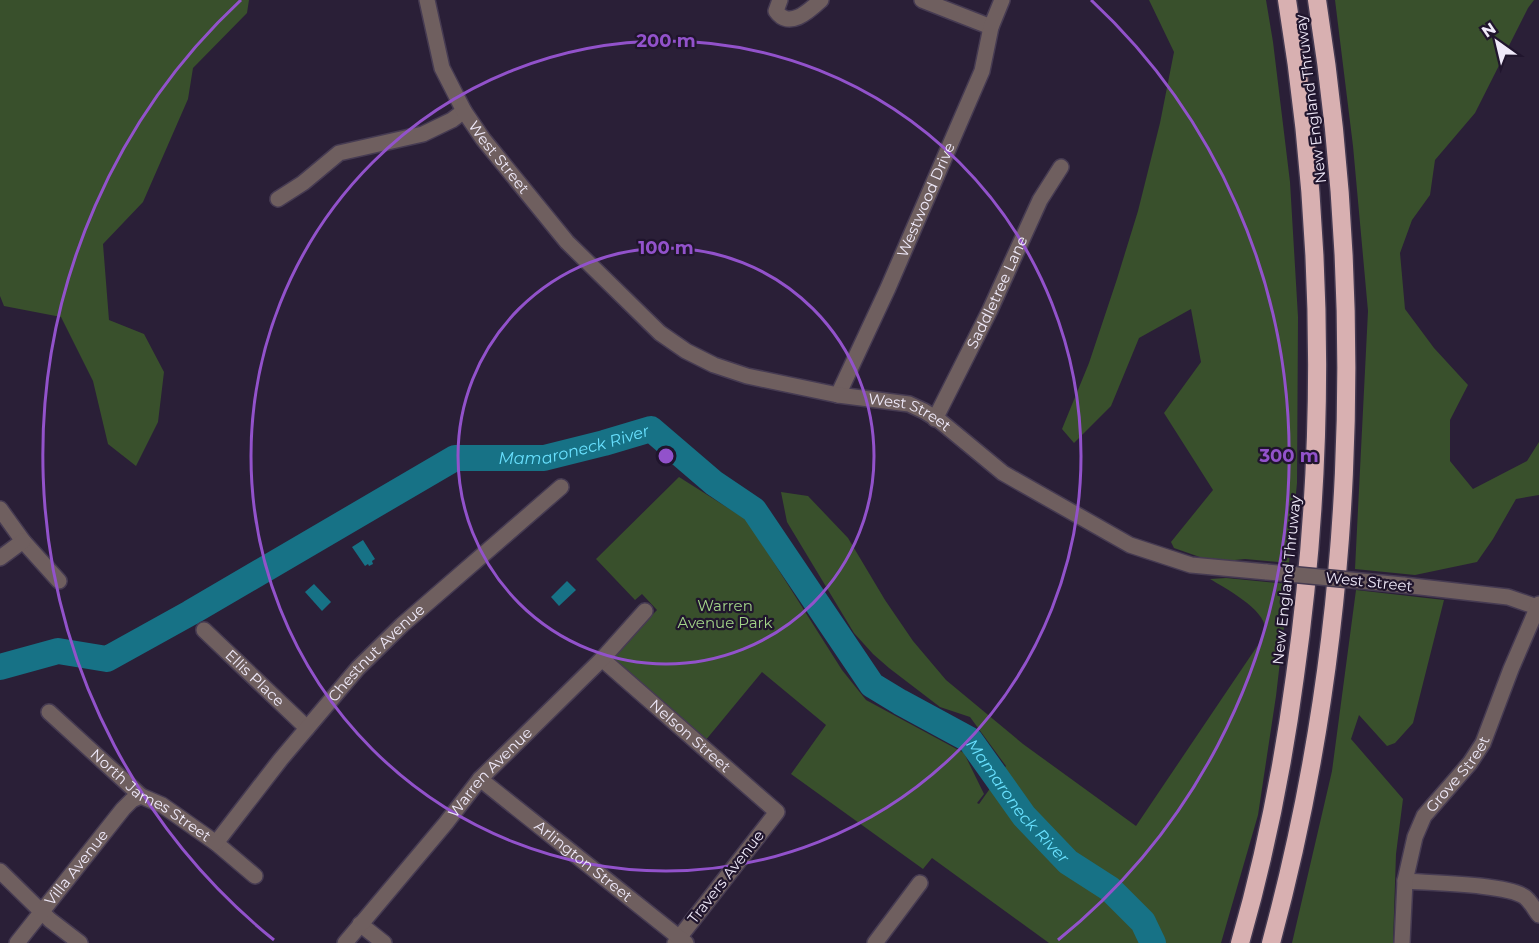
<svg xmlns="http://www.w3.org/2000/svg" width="1539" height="943" font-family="Montserrat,sans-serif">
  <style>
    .green { fill: #39502c }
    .water { fill: #177286 }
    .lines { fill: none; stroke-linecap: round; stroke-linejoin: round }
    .river { stroke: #177286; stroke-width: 26 }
    .minor-casing { stroke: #463b52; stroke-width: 18 }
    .tertiary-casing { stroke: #463b52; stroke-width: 18 }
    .motorway-casing { stroke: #463b52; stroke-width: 21 }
    .minor { stroke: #6f5f5f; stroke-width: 15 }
    .tertiary { stroke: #6f5f5f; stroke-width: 15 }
    .motorway { stroke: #d8b0b1; stroke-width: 18 }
    .tertiary-bridge-casing { stroke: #463b52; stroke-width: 18; stroke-linecap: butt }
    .tertiary-bridge { stroke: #6f5f5f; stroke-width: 15 }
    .ring { fill: none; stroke: #9252cb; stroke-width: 3 }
    .labels { text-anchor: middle; stroke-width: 4.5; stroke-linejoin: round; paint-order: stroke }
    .street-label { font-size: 15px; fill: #efe9f9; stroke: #20152d }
    .park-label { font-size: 15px; fill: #a2d488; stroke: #20152d }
    .water-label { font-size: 16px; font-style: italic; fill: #69e1ff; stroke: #20152d }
    .centre { fill: #9252cb; stroke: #20152d; stroke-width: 3 }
    .ring-label { font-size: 18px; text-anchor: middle; font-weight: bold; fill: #9252cb; stroke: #20152d; stroke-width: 4.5; stroke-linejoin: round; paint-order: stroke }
  </style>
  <rect width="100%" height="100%" fill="#2a1f37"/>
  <g class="green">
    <path d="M0 0H249L247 13 193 68 188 99 143 202 103 244 109 320 144 334 164 372 158 422 136 466 108 444 93 381 61 317 4 306 0 296Z"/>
    <path d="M1149 0H1266L1273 42 1290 182 1298 317 1297 483 1289 563 1245 559 1214 562 1174 548 1171 542 1213 490 1164 413 1201 362 1191 309 1139 338 1111 406 1074 443 1062 429 1089 363 1117 279 1138 211 1160 123 1174 52Z"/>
    <path d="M1335 0H1534L1528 8 1475 113 1435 160 1430 195 1412 220 1400 253 1405 309 1434 348 1468 385 1450 420V461L1473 489 1527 461 1539 442V495L1516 499 1493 539 1477 562 1415 575 1355 569 1368 311 1353 146Z"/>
    <path d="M679 477 747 520 842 670 866 700 964 753 984 794 977 803 979 804 1006 766 970 717 940 707 889 668 873 654 854 633 787 522 781 492 808 496 848 538 885 600 913 641 946 680 1023 744 1136 826 1260 642C1262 638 1264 633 1265 629 1266 610 1225 588 1210 579L1226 578 1289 584 1276 696 1258 815 1221 943H1049L932 858 923 869 791 774 826 725 762 672 705 741 610 659 657 610 642 594 635 600 596 559Z"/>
    <path d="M1356 590 1444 600 1413 723 1395 743 1387 746 1359 715 1351 739 1403 799 1396 854 1393 943H1292L1332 771Z"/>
  </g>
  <g class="water">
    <path d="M363 540 375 559 372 561 373 564 369 566 368 564 365 566 352 547Z"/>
    <path d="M567 581 576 590 559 606 551 597Z"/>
    <path d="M314 584 331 602 322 611 305 592Z"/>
  </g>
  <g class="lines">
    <path class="river" id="s1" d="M0 667 58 651 107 659 190 613 455 458H544L604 443 651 429 714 483 754 510 872 685 900 702 970 740 1024 816 1068 862 1110 889 1143 922 1153 943"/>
    <defs>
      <g id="minor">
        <path d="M780 0 776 11C789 30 809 11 821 0"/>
        <path d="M922 0 991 27"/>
        <path d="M278 199 303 183 339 153 423 134 452 120 464 111"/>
        <path id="s2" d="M838 395 888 288 982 71 991 27 1002 0"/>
        <path id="s3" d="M935 419 990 310 1040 200 1061 167"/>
        <path d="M0 509 23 541 59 581"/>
        <path d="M0 558 23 541"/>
        <path id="s4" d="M204 630 307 728"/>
        <path id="s5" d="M602 659 777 812 675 943"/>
        <path id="s6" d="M49 712 141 796 162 805 216 843 255 876"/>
        <path id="s7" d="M480 779 686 943"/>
        <path id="s8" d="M216 843 281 759 358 668 402 625 561 487"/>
        <path d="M0 871 50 920 80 943"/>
        <path d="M1405 881C1431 883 1507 884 1525 897 1531 902 1535 910 1539 915"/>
        <path d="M360 924 384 943"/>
        <path id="s9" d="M17 943 123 809 132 800 141 796"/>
        <path id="s10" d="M345 943 446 823 480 779 602 659 645 611"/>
        <path d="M875 943 920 883"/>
      </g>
      <g id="tertiary">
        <path id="s11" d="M427 0 442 68 464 111 483 139 567 242 660 333 686 351 714 365 747 376 838 395 909 404 924 411 940 421 1003 473 1130 545 1191 565 1267 572"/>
        <path d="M1403 585 1508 597 1537 607"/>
        <path id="s12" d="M1402 943 1405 881 1415 837 1424 816 1470 763 1483 743 1511 669 1539 604"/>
      </g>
      <g id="motorway">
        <path d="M1240 943C1265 856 1283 766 1295 676 1327 451 1324 224 1287 0"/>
        <path d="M1271 943C1354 637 1367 313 1317 0"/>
      </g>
    </defs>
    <use href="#minor" class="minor-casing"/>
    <use href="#tertiary" class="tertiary-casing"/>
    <use href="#motorway" class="motorway-casing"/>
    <use href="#minor" class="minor"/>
    <use href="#tertiary" class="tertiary"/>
    <use href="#motorway" class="motorway"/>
    <defs>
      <path id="tertiary-bridge" d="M1267 572 1403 585"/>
    </defs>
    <use href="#tertiary-bridge" class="tertiary-bridge-casing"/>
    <use href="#tertiary-bridge" class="tertiary-bridge"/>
  </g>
  <g class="ring">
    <circle cx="666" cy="456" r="208"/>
    <circle cx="666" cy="456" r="415"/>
    <path d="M274 940A623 623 0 0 1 241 0M1091 0A623 623 0 0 1 1058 940"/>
  </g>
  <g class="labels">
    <g class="street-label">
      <text transform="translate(1311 99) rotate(-97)" y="5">New England Thruway</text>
      <text dy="5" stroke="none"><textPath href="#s11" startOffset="176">West Street</textPath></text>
      <text dy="5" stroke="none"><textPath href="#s2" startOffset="214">Westwood Drive</textPath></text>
      <text dy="5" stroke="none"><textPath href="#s3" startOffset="141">Saddletree Lane</textPath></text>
      <text dy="5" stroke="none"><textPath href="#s11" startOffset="680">West Street</textPath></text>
      <text transform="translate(1287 580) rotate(-84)" y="5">New England Thruway</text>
      <text transform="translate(1369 582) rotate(6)" y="5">West Street</text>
      <text dy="5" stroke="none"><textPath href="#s8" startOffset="249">Chestnut Avenue</textPath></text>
      <text dy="5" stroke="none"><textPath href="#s4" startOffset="70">Ellis Place</textPath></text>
      <text dy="5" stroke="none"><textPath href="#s5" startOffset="117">Nelson Street</textPath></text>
      <text dy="5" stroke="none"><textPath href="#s12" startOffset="184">Grove Street</textPath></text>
      <text dy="5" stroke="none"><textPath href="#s10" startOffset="224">Warren Avenue</textPath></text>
      <text dy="5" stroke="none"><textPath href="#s6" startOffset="132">North James Street</textPath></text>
      <text dy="5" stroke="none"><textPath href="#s7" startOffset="132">Arlington Street</textPath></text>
      <text dy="5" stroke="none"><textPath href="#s9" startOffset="96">Villa Avenue</textPath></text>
      <text transform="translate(726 877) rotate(-52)" y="5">Travers Avenue</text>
    </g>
    <g class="park-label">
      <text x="725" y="611">Warren<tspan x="725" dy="17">Avenue Park</tspan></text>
    </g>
    <g class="water-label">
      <text dy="6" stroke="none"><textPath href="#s1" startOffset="632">Mamaroneck River</textPath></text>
      <text dy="6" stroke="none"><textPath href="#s1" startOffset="1244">Mamaroneck River</textPath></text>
    </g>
  </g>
  <circle cx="666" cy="456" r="9" class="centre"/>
  <g class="ring-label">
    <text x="666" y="47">200 m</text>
    <text x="666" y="254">100 m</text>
    <text x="1289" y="462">300 m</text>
  </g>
  <g transform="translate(1497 42) rotate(326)" stroke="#20152d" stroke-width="4.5" paint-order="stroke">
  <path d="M0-4.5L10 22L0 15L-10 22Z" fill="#efe9f9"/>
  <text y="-9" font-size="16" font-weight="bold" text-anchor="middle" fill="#efe9f9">N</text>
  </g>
</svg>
